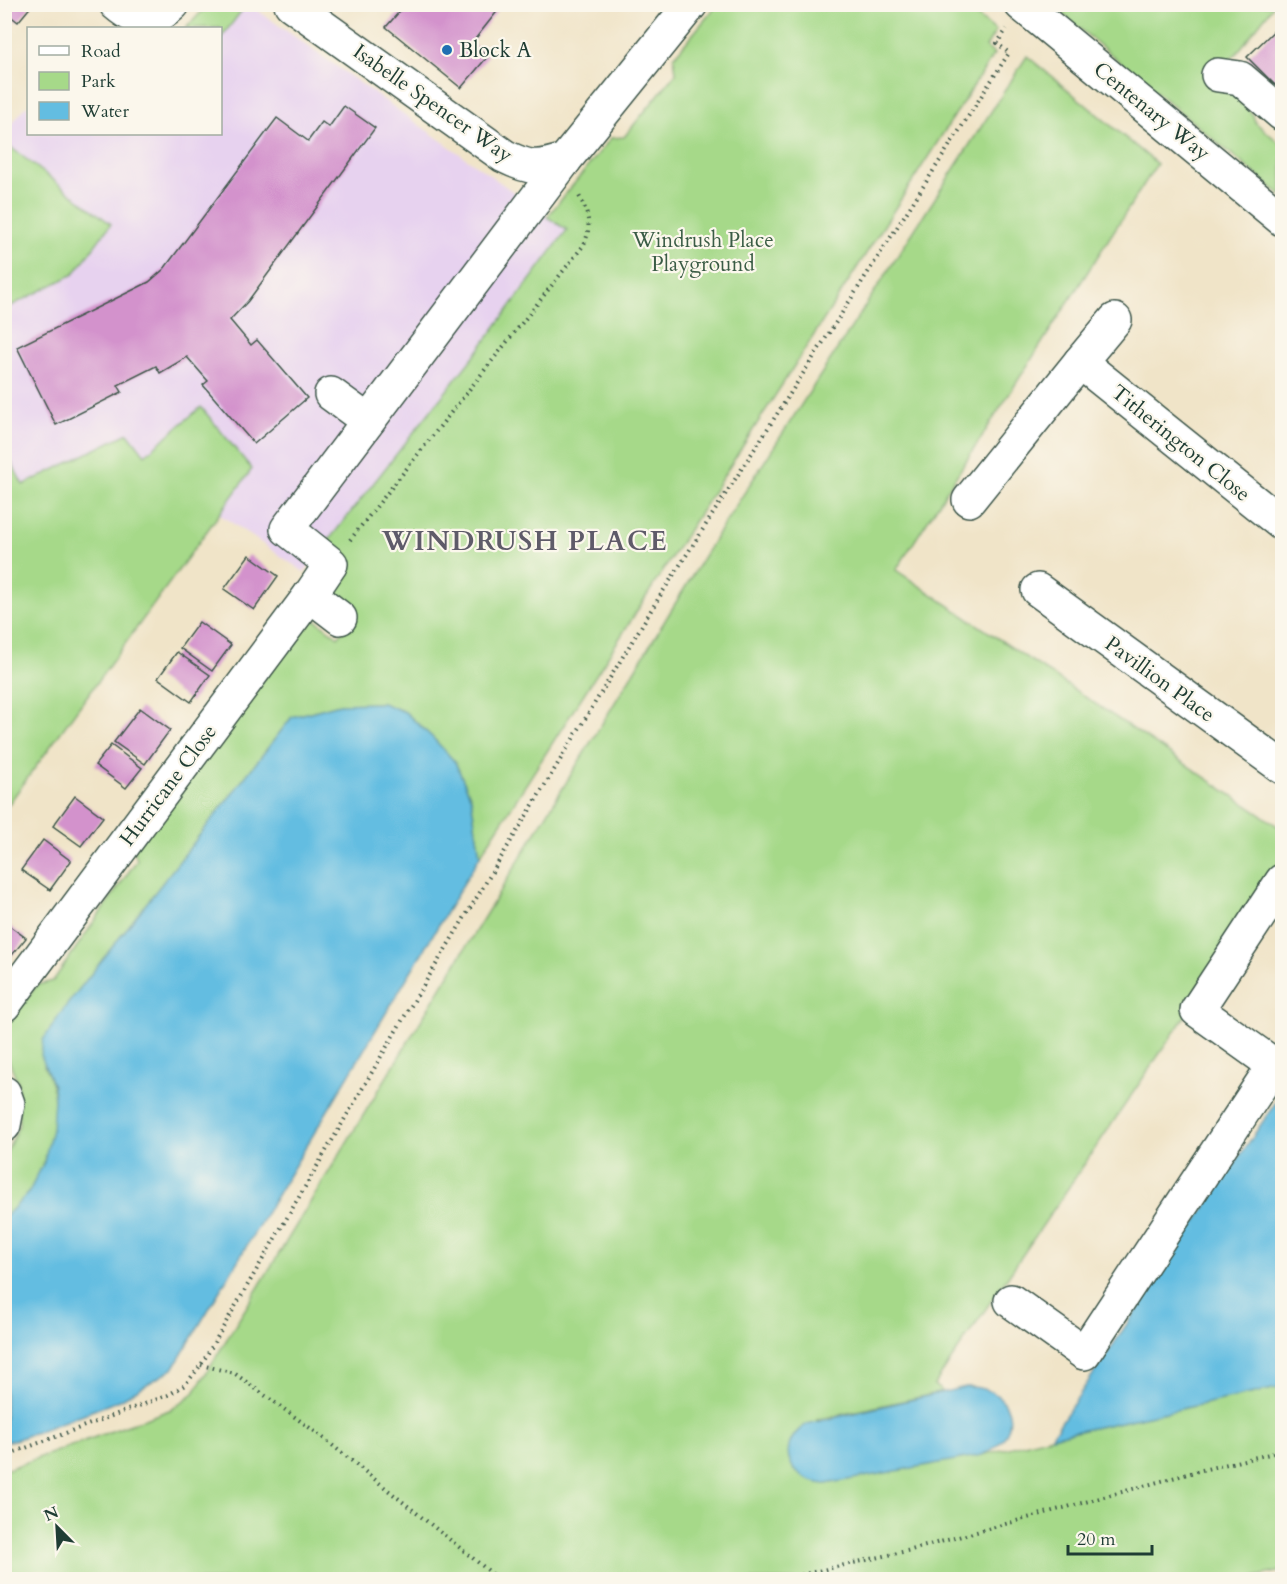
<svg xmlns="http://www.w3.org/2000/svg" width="1287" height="1584" font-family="Cardo,serif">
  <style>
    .built { fill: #e7d2ef }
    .green { fill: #a6d989; stroke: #628b5e; stroke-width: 1.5 }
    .water { fill: #63bde1; stroke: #417d8a; stroke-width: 1.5 }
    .building { fill: #d392cc }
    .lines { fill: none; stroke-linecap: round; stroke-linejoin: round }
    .minor-casing { stroke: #3e564a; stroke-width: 36 }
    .path { stroke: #3e564a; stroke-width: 4; stroke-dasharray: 1.5 4.5; stroke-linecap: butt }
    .minor { stroke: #fff; stroke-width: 33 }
    .poi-dot { fill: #1f6fb2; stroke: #fbf7ec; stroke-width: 2 }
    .labels { text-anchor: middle; stroke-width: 4.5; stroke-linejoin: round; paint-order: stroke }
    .poi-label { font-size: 21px; fill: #1f3d34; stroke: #fbf7ec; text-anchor: start }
    .street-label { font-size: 21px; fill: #1f3d34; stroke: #fbf7ec }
    .park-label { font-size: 21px; fill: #3a5c45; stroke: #fbf7ec }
    .district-label { font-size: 27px; font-weight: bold; letter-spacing: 1.5px; fill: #5e5b69; stroke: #fbf7ec }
  </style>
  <rect width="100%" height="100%" fill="#fbf7ec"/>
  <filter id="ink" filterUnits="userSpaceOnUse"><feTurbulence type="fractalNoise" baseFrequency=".0167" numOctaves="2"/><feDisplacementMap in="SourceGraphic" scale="12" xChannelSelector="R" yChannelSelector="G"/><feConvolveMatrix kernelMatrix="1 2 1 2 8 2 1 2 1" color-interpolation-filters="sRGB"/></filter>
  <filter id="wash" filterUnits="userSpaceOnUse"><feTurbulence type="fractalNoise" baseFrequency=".008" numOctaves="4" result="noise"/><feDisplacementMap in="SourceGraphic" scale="24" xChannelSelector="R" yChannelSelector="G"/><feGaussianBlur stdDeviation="1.35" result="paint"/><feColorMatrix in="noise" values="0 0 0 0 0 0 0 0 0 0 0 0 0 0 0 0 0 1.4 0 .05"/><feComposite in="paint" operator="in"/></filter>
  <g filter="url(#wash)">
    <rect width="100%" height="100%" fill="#f0e4c8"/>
    <path class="built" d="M246 5H250L567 230 477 352 304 572 219 514 5 809 4 133 28 104V134H220L221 38Z"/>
    <g class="green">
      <path d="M208 5V4L246 5 221 38 220 28H186Z"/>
      <path d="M717 5H964L996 31 986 47 994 54 480 856 471 798 455 762 433 738 405 712 382 703 340 704 292 717 63 1010 44 1066C65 1103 50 1156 30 1190 24 1200 13 1209 5 1217V1156L19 1125 18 1082 5 1052V1027L37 985 53 981 137 860 134 849 309 619 317 621 338 637 357 612C334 592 330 592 349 565L324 546 477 352 567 230 547 217 611 138 624 137 676 73 674 57Z"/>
      <path d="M1055 5H1274L1237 53 1209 78 1239 97 1253 115 1255 122 1282 145V196L1067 18Z"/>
      <path d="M1027 56 1157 164 896 570 1282 829V874L934 1385 943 1392 816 1420 982 1455 1051 1437 1282 1387V1571L1242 1580H5V1470L172 1409 194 1393 717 535Z"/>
      <path d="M5 143 111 224 74 274 5 309Z"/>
      <path d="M201 407 252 469 5 809V450L23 485 128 433 145 455Z"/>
    </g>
    <g class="water">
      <path d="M382 703 405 712 433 738 455 762 471 798 480 856 173 1369 120 1400 18 1439 5 1442V1217L29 1192 44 1162 52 1129 54 1099 53 1086 41 1055 43 1040 63 1010 292 717 340 704Z"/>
      <path d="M1282 1093V1387L1051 1437Z"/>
      <path d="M966 1387C1014 1385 1027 1435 982 1455L826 1484C789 1482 773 1445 807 1424Z"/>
    </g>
    <g id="blocks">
      <g class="building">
        <path d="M4 4H33L18 22 4 11Z"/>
        <path d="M406 4H503L472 43 488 56 461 88 386 27Z"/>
        <path d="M1279 26 1282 30V85L1279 89 1247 57Z"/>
        <path d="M344 106 375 128 248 301 230 320 251 345 257 340 307 398 254 444 203 385 208 381 187 357 160 373 156 366 118 385 122 392 56 425 17 347 135 289 149 282 164 269 277 118 308 141 322 122 329 127Z"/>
        <path d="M249 555 278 576 254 610 224 589Z"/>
        <path d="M199 622 231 645 212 671 180 648Z"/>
        <path d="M177 652 210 675 191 702 158 678Z"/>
        <path d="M140 708 170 730 145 764 114 742Z"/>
        <path d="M111 745 142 768 126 788 95 765Z"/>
        <path d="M75 796 103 817 81 846 53 826Z"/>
        <path d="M43 840 71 861 50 890 21 870Z"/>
        <path d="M4 922 26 938 4 965Z"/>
      </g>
    </g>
  </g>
  <g filter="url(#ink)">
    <use href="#blocks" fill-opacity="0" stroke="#3e564a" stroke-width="1.5"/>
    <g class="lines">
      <defs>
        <g id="minor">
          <path d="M116 4C138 23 152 24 173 4"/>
          <path d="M291 4 504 156C530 169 537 169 565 160L691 4"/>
          <path d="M1021 4 1282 219"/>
          <path d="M1218 75 1240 78 1282 114"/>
          <path d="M1115 320 1080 362 1282 524"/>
          <path d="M331 394 368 421"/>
          <path d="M969 500 1080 362"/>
          <path d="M1038 590 1282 767"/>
          <path d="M310 595 340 618"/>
          <path d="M4 1005 310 595 331 564 287 529 565 160"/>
          <path d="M4 1093 8 1104 4 1125"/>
          <path d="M1011 1301 1084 1353 1274 1065 1197 1010 1282 881"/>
        </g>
      </defs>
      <use href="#minor" class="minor-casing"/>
      <g class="path">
        <path d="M350 540 583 246C593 227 588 212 578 194"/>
        <path d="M201 1365 234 1373 317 1433 500 1580"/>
        <path d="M4 1456 168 1395 185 1385 201 1365 403 1019 653 607 1009 53 997 43 1007 29"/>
        <path d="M778 1580 911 1550 1198 1471 1282 1451"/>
      </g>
      <use href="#minor" class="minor"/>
    </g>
  </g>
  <circle class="poi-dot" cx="447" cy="50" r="6"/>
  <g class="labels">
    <g class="poi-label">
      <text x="459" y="57">Block A</text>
    </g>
    <g class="street-label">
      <text transform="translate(433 103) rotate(35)" y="7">Isabelle Spencer Way</text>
      <text transform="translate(1152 111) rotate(39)" y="7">Centenary Way</text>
      <text transform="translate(1181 443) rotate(39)" y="7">Titherington Close</text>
      <text transform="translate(1160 679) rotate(36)" y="7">Pavillion Place</text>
      <text transform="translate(168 785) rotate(-53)" y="7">Hurricane Close</text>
    </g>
    <g class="park-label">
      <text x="703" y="247">Windrush Place<tspan x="703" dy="24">Playground</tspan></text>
    </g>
    <g class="district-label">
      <text x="525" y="550">WINDRUSH PLACE</text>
    </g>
  </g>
  <rect width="1287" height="1584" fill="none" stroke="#fbf7ec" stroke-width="24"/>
  <rect x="27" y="27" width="195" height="108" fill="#fbf7ec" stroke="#a3ada2" stroke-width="1.5"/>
  <rect x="39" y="46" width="30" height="9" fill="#ffffff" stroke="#a3ada2" stroke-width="1.5"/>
  <text x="81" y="57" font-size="18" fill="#1f3d34">Road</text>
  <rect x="39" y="72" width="30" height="18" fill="#a6d989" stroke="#a3ada2" stroke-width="1.5"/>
  <text x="81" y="87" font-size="18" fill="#1f3d34">Park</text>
  <rect x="39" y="102" width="30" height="18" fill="#63bde1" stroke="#a3ada2" stroke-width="1.5"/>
  <text x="81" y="117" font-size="18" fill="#1f3d34">Water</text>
  <g transform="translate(57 1527) rotate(336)" stroke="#fbf7ec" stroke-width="4.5" paint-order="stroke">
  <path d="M0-4.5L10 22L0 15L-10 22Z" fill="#1f3d34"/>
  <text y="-9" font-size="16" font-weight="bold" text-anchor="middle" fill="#1f3d34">N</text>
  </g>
  <path d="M1068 1545v9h84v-9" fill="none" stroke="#1f3d34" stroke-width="3"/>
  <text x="1077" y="1545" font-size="18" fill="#1f3d34" stroke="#fbf7ec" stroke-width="4.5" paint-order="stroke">20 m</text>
</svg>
